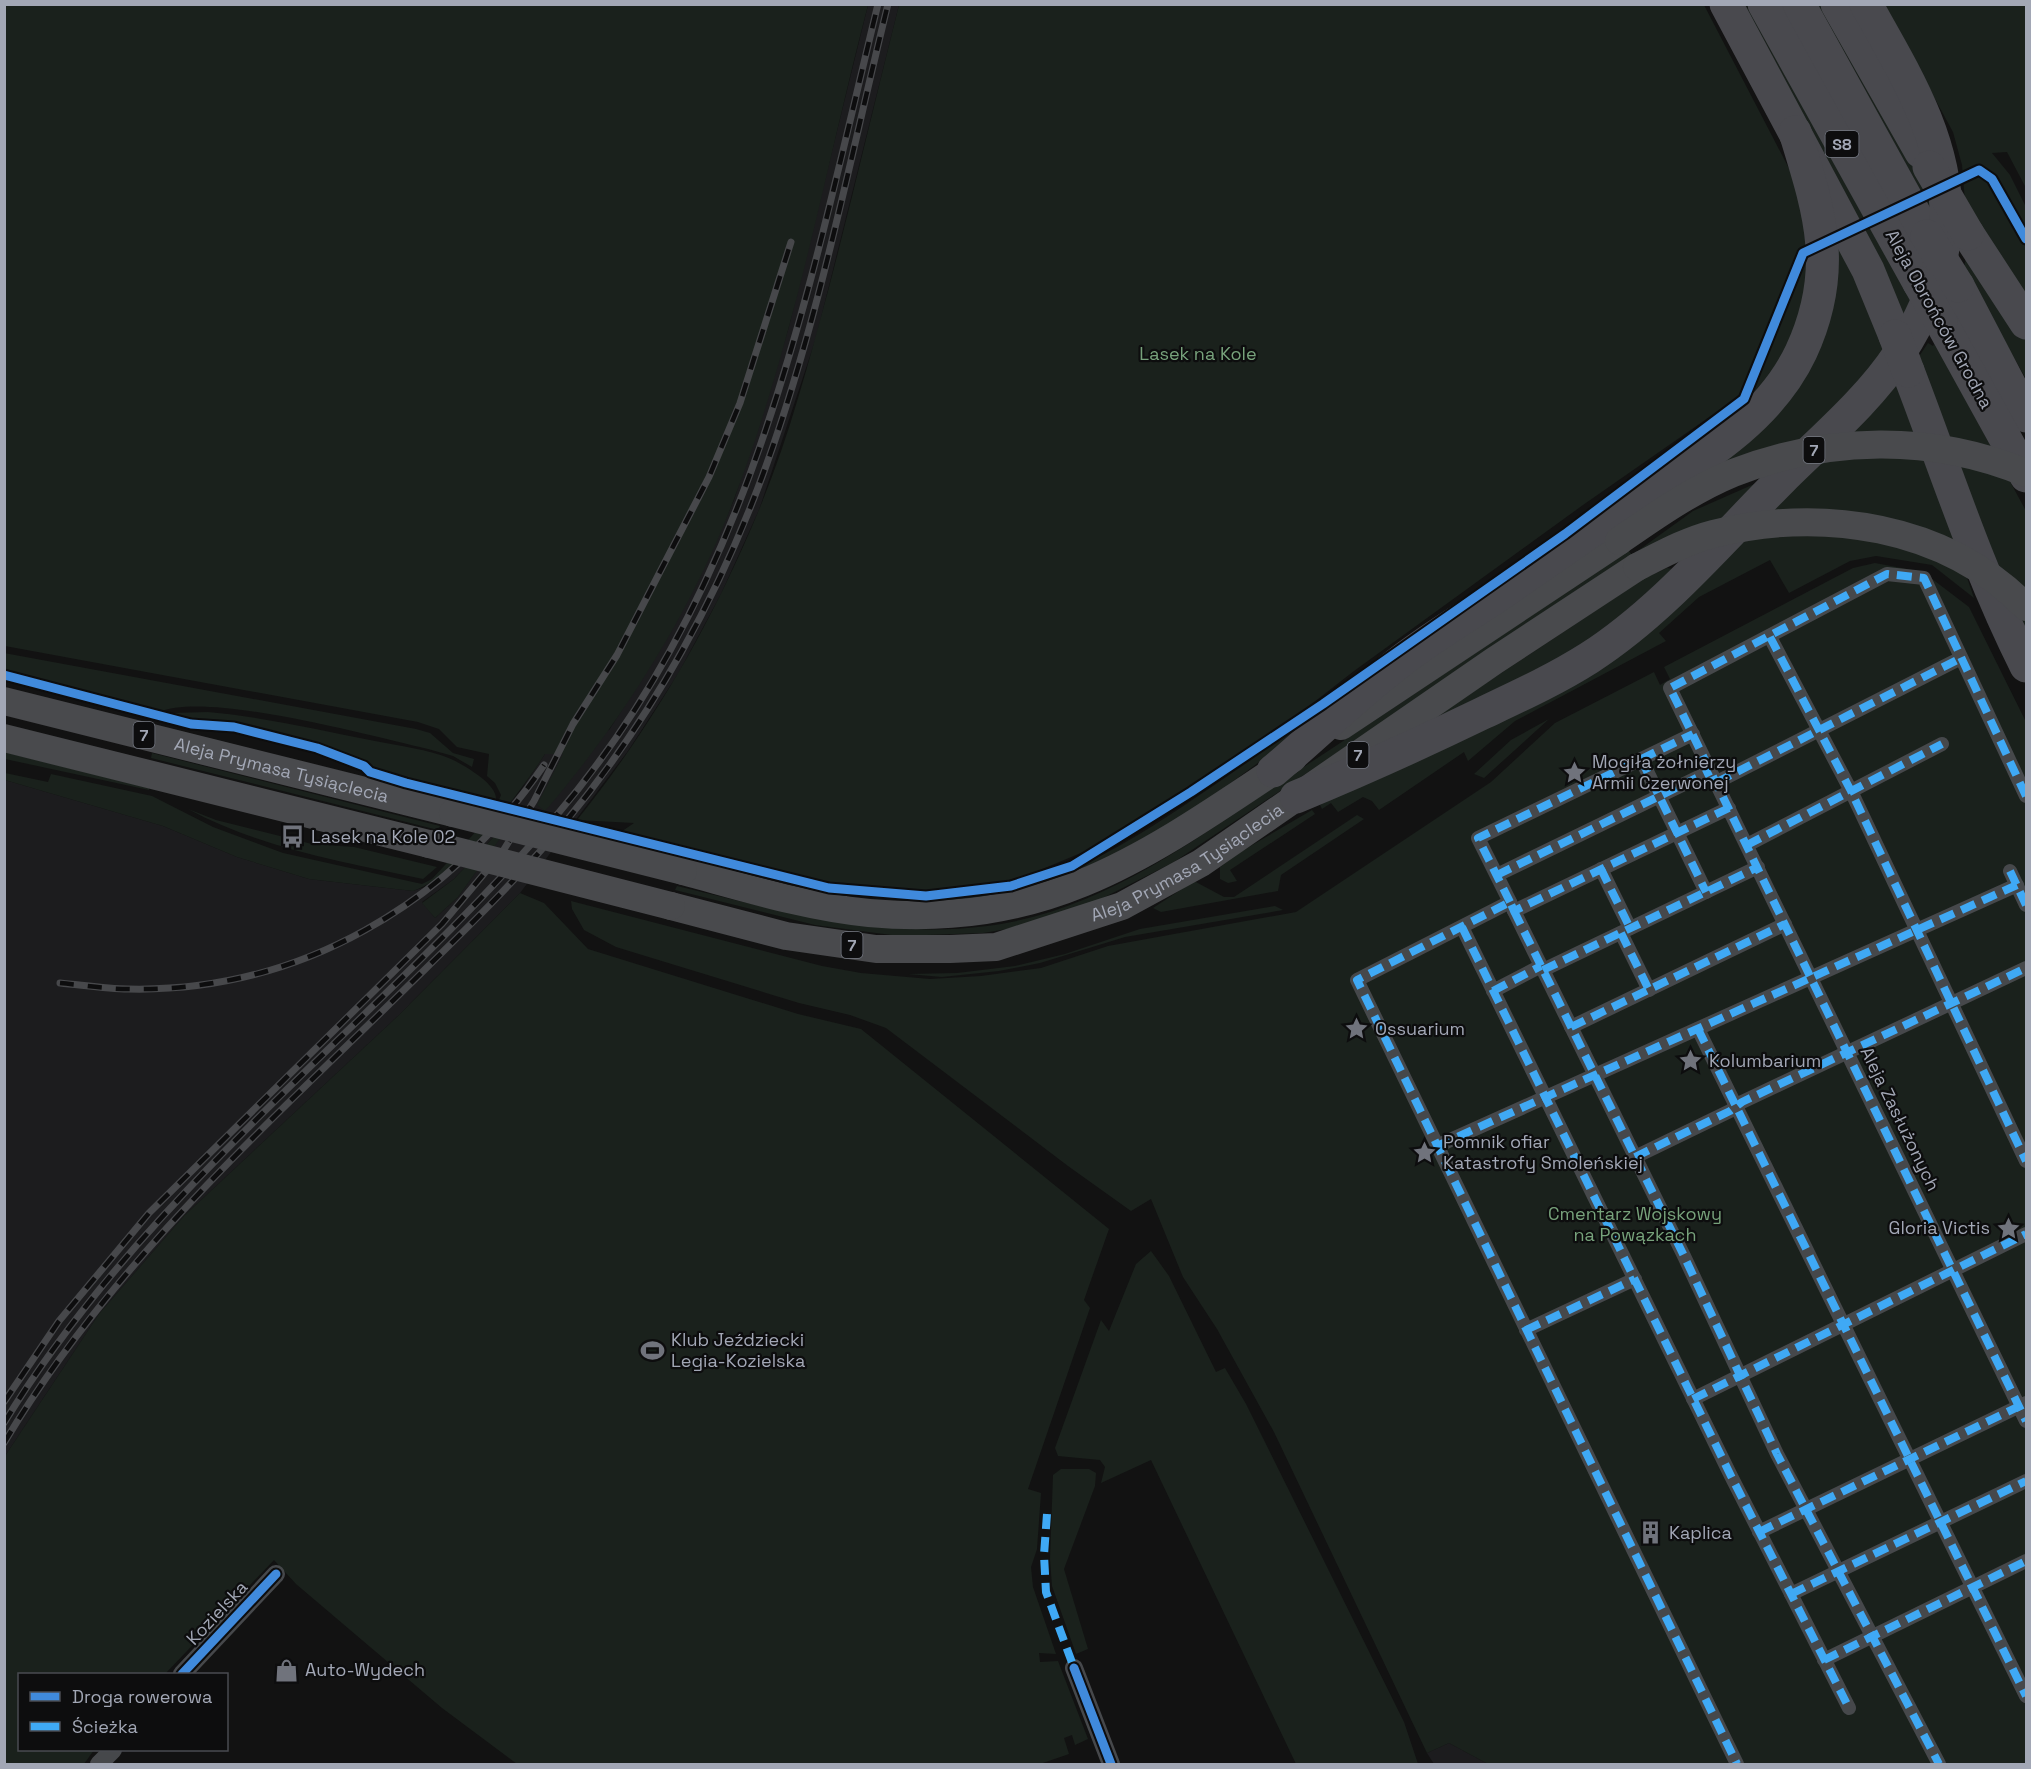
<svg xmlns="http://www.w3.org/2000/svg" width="2031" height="1769" font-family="'Space Grotesk',sans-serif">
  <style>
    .built { fill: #1c1c1e; fill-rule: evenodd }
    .green { fill: #1a211c }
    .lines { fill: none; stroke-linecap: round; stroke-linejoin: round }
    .pedestrian { stroke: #46484b; stroke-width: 14 }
    .minor { stroke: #46484b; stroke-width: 18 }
    .primary { stroke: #494a4d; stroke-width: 28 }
    .motorway { stroke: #49494e; stroke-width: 33 }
    .rail-casing { stroke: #47484b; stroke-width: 7 }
    .rail { stroke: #0d0d0e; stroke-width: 4.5; stroke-dasharray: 14; stroke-linecap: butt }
    .primary-bridge { stroke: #494a4d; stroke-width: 28 }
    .motorway-bridge { stroke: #49494e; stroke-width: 33 }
    .quiet { stroke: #3fa9f5; stroke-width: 8; stroke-dasharray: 15 8; stroke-linecap: butt }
    .cycleway-casing { stroke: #0d0d0e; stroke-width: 13 }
    .cycleway { stroke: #408adc; stroke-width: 9 }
    .labels { text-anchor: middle; stroke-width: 4.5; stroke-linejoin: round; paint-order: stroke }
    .shield { fill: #0d0d0e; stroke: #757983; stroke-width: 1.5 }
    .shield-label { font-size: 16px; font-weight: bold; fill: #a2a7b5 }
    .street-label { font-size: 18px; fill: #a2a7b5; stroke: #0d0d0e }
    .park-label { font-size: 18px; fill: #77a27b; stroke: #0d0d0e }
    .poi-label { font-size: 18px; fill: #a2a7b5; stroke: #0d0d0e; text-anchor: start }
  </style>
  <rect width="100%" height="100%" fill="#121212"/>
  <g class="built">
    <path d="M868 5H899L816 338 759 510 721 594 678 674 628 751 520 893 399 1015 184 1216 99 1314 5 1456V780L163 826 237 857 309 879 413 891 425 887 484 835 521 790 551 745 609 730 653 661 698 580 734 500 788 330ZM520 809 458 897 435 918 422 902 454 879Z"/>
    <path d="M1449 1743 1488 1764H1434L1427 1753Z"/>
  </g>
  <g class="green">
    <path d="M4 5H868C825 170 795 339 734 499 693 609 622 722 545 811L537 805 563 754H545C520 793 457 877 413 891L309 879 237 857 163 826 5 780V773L48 782 51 774 152 796 213 827 283 853 422 884 432 879 494 812 501 795 495 783 487 776 489 754 457 747 439 729 418 722 5 646Z"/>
    <path d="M899 5H1704L1796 182 1810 242 1799 253 1738 397 1583 505 1354 671 1256 747 1100 845 1028 875 979 888 926 892 830 884 618 834 634 823 577 820C652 727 713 621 758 512 788 441 808 365 828 291 853 196 875 100 899 5Z"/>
    <path d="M1734 5H1746L1913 302 1901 327Z"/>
    <path d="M1817 5H1828L1929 187 1931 209Z"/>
    <path d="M1884 5H2026V188L2007 152 1992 153 2010 175 2026 207V301L1966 214 1962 165 1953 132Z"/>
    <path d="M1829 223 1888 351 1800 441 1603 533 1769 413Z"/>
    <path d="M1967 251 2026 336V379L1964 268Z"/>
    <path d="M1807 257 1809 288 1792 341 1752 400 1671 462 1646 477 1749 400Z"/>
    <path d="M1928 343 1933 346 1934 344 1944 360 2026 511V641L1916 361Z"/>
    <path d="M1900 381 1974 598 1932 565 1876 556 1850 561 1789 593 1770 560 1699 597 1659 633 1666 641 1515 721 1468 761 1464 752 1379 810 1372 801 1363 797 1338 812 1331 803 1322 809 1320 805 1329 800 1558 690Z"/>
    <path d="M1761 481 1724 518 1632 555 1174 862 1091 904 1025 926 983 933 899 936 815 925 675 890 677 886C779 910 880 940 987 926 1106 911 1202 834 1299 770 1410 698 1518 624 1628 550L1632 555 1693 511Z"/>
    <path d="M1875 563 1923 572 1969 607 2026 722V1764H1488L1449 1743 1427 1753 1274 1432 1217 1329 1183 1277 1151 1199 1131 1211 1068 1166 886 1028 850 1015 799 1003 616 947 584 930 572 909 571 901 822 966 861 973 930 979 981 976 1041 968 1108 946 1296 912 1491 782 1555 723 1654 672 1660 685 1670 679 1664 667 1853 568Z"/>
    <path d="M1667 568 1674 569 1585 646 1389 747 1645 578Z"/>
    <path d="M4 653 416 729 430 733 453 753 474 759 472 767 453 756 428 749C370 736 208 691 159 712L5 671Z"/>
    <path d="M1381 666C1256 765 1111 894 944 901 904 903 865 897 826 891 878 895 929 901 981 895 1066 885 1141 835 1210 788 1268 749 1324 707 1381 666Z"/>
    <path d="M208 712C265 717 319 730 375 741 399 746 428 749 451 759 464 765 503 787 495 803L407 781 321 746 234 724 194 721 167 715 170 713Z"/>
    <path d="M1549 719 1484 778 1474 774 1511 740Z"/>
    <path d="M4 752 149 788V790L5 759Z"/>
    <path d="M152 753 440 826 438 830 151 758Z"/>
    <path d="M525 804 458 897 435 918 422 903 454 879Z"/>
    <path d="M188 809 216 820 312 844 354 847 437 867 423 879C342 862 261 848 188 809Z"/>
    <path d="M1312 810 1315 814 1230 870 1237 881 1228 883 1220 879V867L1242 851Z"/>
    <path d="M1357 815 1364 819 1281 875 1278 891 1161 912 1153 908 1194 881 1224 897H1234Z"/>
    <path d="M520 893 544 903 588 949 798 1014 861 1029 1109 1229 1084 1300 1090 1308 1028 1489 1041 1493 1037 1549 1031 1567 1033 1587 1056 1654 1039 1653 1040 1662 1058 1661 1088 1739 1075 1745 1072 1735 1064 1738 1069 1754 1040 1764H517L442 1708 296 1584 274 1560 165 1674H20V1750H94L84 1764H5V1456L99 1314 184 1216 399 1015Z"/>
    <path d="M1275 906 1283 910 1125 937 1040 963 999 971 942 977 908 974 957 973 1015 966 1065 954 1140 929Z"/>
    <path d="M1151 1251 1169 1276 1216 1372 1225 1368 1246 1404 1404 1722 1418 1764H1296L1151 1460 1101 1483 1105 1467 1100 1460 1058 1456 1055 1448 1101 1320 1109 1331 1136 1264Z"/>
    <path d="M1061 1469H1089L1096 1473 1095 1486 1064 1569 1088 1649 1076 1654 1052 1586 1050 1559 1053 1475Z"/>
  </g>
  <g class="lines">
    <g class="pedestrian">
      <path d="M1770 637 1851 791 2026 1161"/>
      <path d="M1641 759 1706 892"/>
      <path d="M1717 782 1961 658"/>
      <path d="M2026 796 1924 578 1887 574 1670 688 2026 1421"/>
      <path d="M1729 808 1514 911 1510 902 1357 980 1737 1764"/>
      <path d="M1747 845 1942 744"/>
      <path d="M1601 869 1630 928"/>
      <path d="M2010 871 2026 905"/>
      <path d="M1497 875 1711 771"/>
      <path d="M1510 902 1478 838 1693 734"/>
      <path d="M1514 911 1684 1256 1777 1454 1939 1764"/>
      <path d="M1462 927 1731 1476 1849 1708"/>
      <path d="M1621 933 1649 990"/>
      <path d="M1543 970 1758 867"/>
      <path d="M1493 991 1541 966"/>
      <path d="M1571 1027 1785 924"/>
      <path d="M1698 1029 2026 1696"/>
      <path d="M1437 1146 2017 885"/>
      <path d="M1635 1157 1730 1111 1742 1102 2026 968"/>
      <path d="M1526 1330 1635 1279"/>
      <path d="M1693 1399 2026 1234"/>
      <path d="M1759 1532 2026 1403"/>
      <path d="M1791 1594 2026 1481"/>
      <path d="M1824 1660 2026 1561"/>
    </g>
    <g class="minor">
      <path d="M1074 1668 1111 1764"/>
      <path d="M182 1674 276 1574"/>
      <path d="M99 1764 113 1750"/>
    </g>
    <g class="primary">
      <path id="s1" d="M4 701 453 813"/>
      <path d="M1341 726 1619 541"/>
      <path d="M4 738 429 844"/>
      <path d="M683 871C743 887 806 907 869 913 1051 929 1149 854 1293 758"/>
      <path id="s2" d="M671 906 786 936 876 949H950L996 947 1122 906 1201 863 1494 661 1637 567"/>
    </g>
    <g class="motorway">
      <path d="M1726 4 1868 270 1895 336"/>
      <path d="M1764 4 1919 283"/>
      <path d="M1799 4 1927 236"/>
      <path d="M1837 4 1921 152"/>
      <path d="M1968 234 2026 323"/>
      <path d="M1958 286 2026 416"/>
      <path d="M1941 322 2026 476"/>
      <path d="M1908 371C1946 470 1978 571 2026 666"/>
      <path d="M1273 771C1316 735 1356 695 1401 661 1432 637 1466 617 1499 595 1543 565 1586 534 1630 505 1694 463 1767 424 1801 352 1839 270 1820 213 1795 132"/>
      <path d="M1296 797C1359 771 1421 743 1483 713 1519 696 1556 679 1589 658 1662 611 1721 540 1782 479 1820 441 1869 400 1899 354 1925 314 1944 270 1946 221 1948 141 1904 72 1866 4"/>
    </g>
    <defs>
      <g id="rail">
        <path d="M60 983C82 985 106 989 128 989 299 993 450 903 544 765"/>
        <path d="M4 1402 59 1321 149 1213 442 924 503 851 534 801 573 724 617 655 709 477 740 403 791 242"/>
        <path d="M4 1423C148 1187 378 1023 556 816 755 583 808 292 878 4"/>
        <path d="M4 1443C110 1265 265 1127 411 983 465 930 519 878 567 820 653 716 721 592 766 466 820 316 850 158 888 4"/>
      </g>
    </defs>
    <use href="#rail" class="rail-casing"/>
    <use href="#rail" class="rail"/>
    <g class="primary-bridge">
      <path d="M1619 541C1655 516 1692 490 1733 473 1828 436 1932 434 2026 473"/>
      <path d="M1637 567C1661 555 1686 541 1713 534 1822 507 1945 525 2026 607"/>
      <path d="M453 813 683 871"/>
      <path d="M429 844 671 906"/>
    </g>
    <g class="motorway-bridge">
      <path d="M1929 167 1968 234"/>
      <path d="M1927 236 1958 286"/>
      <path d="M1919 283 1941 322"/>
      <path d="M1895 336 1908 371"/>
    </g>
    <g class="quiet">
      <path d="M1770 637 1851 791 2026 1161"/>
      <path d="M1641 759 1706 892"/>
      <path d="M1717 782 1961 658"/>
      <path d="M2026 796 1924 578 1887 574 1670 688 2026 1421"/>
      <path d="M1729 808 1514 911 1510 902 1357 980 1737 1764"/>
      <path d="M1747 845 1942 744"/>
      <path d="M1601 869 1630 928"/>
      <path d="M2010 871 2026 905"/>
      <path d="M1497 875 1711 771"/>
      <path d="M1510 902 1478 838 1693 734"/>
      <path d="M1514 911 1684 1256 1777 1454 1939 1764"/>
      <path d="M1462 927 1731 1476 1849 1708"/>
      <path d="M1621 933 1649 990"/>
      <path d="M1543 970 1758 867"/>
      <path d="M1493 991 1541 966"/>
      <path d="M1571 1027 1785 924"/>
      <path d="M1698 1029 2026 1696"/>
      <path d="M1437 1146 2017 885"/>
      <path d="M1635 1157 1730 1111 1742 1102 2026 968"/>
      <path d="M1526 1330 1635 1279"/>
      <path d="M1693 1399 2026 1234"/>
      <path d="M1047 1514 1044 1555 1046 1592 1074 1668"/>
      <path d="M1759 1532 2026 1403"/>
      <path d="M1791 1594 2026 1481"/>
      <path d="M1824 1660 2026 1561"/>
    </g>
    <defs>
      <g id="cycleway">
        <path d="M4 675 191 724 234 727 317 748 364 766 370 772 406 783 829 888 926 896 1011 886 1072 866 1191 792 1323 704 1565 534 1744 399 1803 253 1979 170 1992 179 2026 239"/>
        <path d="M1074 1668 1111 1764"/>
        <path d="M182 1674 276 1574"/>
      </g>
    </defs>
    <use href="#cycleway" class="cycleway-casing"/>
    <use href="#cycleway" class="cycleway"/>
  </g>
  <defs>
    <symbol id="sight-bare" viewBox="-9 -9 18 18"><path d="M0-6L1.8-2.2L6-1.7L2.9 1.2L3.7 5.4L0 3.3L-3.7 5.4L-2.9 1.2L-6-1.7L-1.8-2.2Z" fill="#70737c" stroke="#0d0d0e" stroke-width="2.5" paint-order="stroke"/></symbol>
    <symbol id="bus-bare" viewBox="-9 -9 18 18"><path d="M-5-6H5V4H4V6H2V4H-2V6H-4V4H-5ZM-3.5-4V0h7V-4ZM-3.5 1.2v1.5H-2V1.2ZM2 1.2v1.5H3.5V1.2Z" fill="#70737c" stroke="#0d0d0e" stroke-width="2.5" paint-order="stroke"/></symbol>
    <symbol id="stadium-bare" viewBox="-9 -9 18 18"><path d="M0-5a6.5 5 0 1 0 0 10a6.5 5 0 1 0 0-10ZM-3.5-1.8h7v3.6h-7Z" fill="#70737c" stroke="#0d0d0e" stroke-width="2.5" paint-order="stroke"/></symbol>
    <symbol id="building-bare" viewBox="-9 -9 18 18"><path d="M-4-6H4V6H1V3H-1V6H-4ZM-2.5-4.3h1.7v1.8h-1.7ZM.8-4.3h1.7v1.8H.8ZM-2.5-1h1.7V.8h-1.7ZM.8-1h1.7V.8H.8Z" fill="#70737c" stroke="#0d0d0e" stroke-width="2.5" paint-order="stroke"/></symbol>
    <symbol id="shop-bare" viewBox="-9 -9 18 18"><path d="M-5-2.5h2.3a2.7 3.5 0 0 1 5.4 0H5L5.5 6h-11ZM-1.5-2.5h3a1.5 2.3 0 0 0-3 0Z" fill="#70737c" stroke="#0d0d0e" stroke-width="2.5" paint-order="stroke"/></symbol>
  </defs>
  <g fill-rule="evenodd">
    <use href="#sight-bare" x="1558" y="756" width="33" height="33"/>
    <use href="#bus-bare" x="276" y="820" width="33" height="33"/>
    <use href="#sight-bare" x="1340" y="1012" width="33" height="33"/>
    <use href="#sight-bare" x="1674" y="1044" width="33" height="33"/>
    <use href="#sight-bare" x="1408" y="1136" width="33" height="33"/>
    <use href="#sight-bare" x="1992" y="1212" width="33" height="33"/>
    <use href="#stadium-bare" x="636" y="1334" width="33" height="33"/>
    <use href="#building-bare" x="1634" y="1516" width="33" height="33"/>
    <use href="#shop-bare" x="270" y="1654" width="33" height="33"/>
  </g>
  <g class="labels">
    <g class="shield">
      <rect x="1825.5" y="131" width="33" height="26" rx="4.5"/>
      <rect x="1803.5" y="437" width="21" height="26" rx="4.5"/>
      <rect x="133.5" y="722" width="21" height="26" rx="4.5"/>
      <rect x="1347.5" y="742" width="21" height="26" rx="4.5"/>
      <rect x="841.5" y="932" width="21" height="26" rx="4.5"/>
    </g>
    <g class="shield-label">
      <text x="1842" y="150">S8</text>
      <text x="1814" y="456">7</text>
      <text x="144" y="741">7</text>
      <text x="1358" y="761">7</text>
      <text x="852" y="951">7</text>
    </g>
    <g class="street-label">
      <text transform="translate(1939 319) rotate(61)" y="6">Aleja Obrońców Grodna</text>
      <text dy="6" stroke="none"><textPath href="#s1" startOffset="286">Aleja Prymasa Tysiąclecia</textPath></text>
      <text dy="6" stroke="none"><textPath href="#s2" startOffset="540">Aleja Prymasa Tysiąclecia</textPath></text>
      <text transform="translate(1900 1119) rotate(64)" y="6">Aleja Zasłużonych</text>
      <text transform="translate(217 1613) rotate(-47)" y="6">Kozielska</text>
    </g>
    <g class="park-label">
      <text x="1198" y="360">Lasek na Kole</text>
      <text x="1635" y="1220">Cmentarz Wojskowy<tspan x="1635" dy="21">na Powązkach</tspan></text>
    </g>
    <g class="poi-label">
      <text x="1592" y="768">Mogiła żołnierzy<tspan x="1592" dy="21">Armii Czerwonej</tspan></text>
      <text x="311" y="843">Lasek na Kole 02</text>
      <text x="1375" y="1035">Ossuarium</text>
      <text x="1709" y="1067">Kolumbarium</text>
      <text x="1443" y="1148">Pomnik ofiar<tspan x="1443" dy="21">Katastrofy Smoleńskiej</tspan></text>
      <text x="1990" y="1234" text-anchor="end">Gloria Victis</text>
      <text x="671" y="1346">Klub Jeździecki<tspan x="671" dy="21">Legia-Kozielska</tspan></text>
      <text x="1669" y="1539">Kaplica</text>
      <text x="305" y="1676">Auto-Wydech</text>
    </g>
  </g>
  <rect width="2031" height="1769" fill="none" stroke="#a2a7b5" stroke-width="12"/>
  <rect x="18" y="1673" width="210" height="78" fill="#0d0d0e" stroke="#494b51" stroke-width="1.5"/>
  <rect x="30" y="1692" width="30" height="9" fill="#408adc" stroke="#494b51" stroke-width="1.5"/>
  <text x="72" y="1703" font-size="18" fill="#a2a7b5">Droga rowerowa</text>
  <rect x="30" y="1722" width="30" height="9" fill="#3fa9f5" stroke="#494b51" stroke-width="1.5"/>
  <text x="72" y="1733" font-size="18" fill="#a2a7b5">Ścieżka</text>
</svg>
